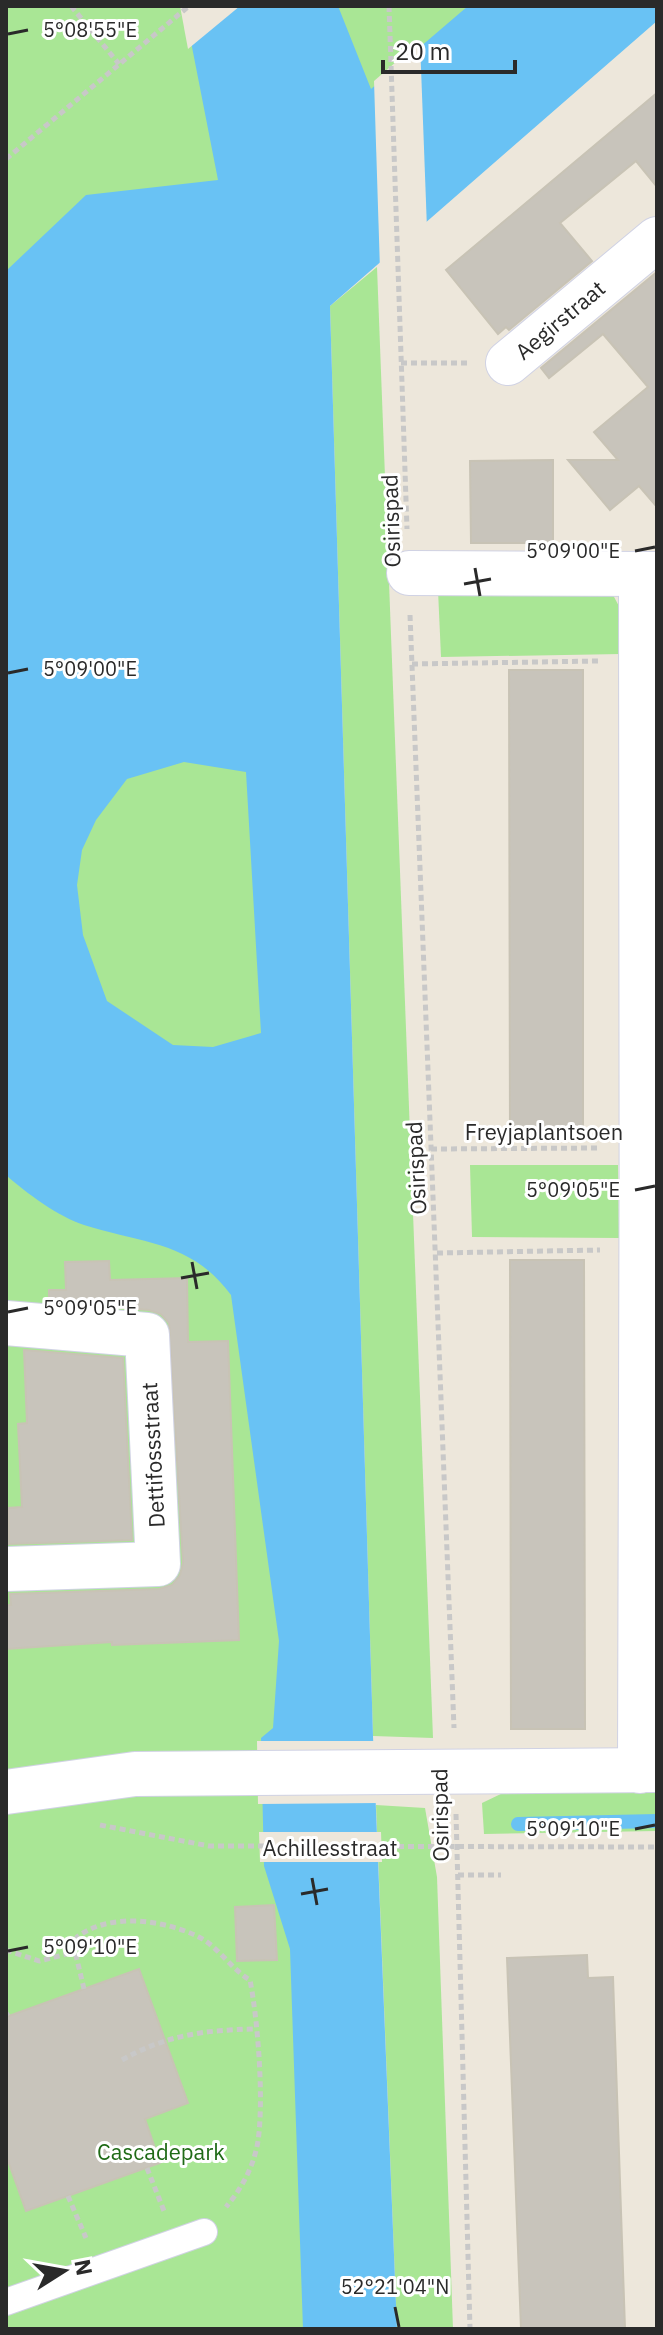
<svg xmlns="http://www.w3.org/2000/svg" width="663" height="2335" font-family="'IBM Plex Sans',sans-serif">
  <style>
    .green { fill: #a9e695 }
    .water { fill: #69c2f4; fill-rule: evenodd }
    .pier { fill: #ede7db }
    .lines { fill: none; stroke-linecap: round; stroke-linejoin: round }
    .stream { stroke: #69c2f4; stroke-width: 14 }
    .building { fill: #c8c4bb; stroke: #c8c3b5; stroke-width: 2 }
    .service-casing { stroke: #d0d2e4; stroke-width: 28 }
    .minor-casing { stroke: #d0d2e4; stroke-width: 46 }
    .path { stroke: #c8c8c8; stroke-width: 5; stroke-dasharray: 6 4; stroke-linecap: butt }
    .service { stroke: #fff; stroke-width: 26 }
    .minor { stroke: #fff; stroke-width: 44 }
    .ticks { fill: none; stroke: #2a2a2a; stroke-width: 3 }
    .labels { text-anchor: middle; stroke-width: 6; stroke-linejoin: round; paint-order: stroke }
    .street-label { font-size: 22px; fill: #2a2a2a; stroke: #fff }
    .park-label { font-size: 22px; fill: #206b17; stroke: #fff }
    .ticks-label { font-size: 20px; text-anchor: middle; fill: #2a2a2a; stroke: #fff; stroke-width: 6; stroke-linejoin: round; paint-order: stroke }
  </style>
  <rect width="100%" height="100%" fill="#ede7db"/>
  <g class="green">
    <path d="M6 6H470L229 221 318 2329H6Z"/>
    <path d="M377 267 433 1738 373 1736 330 306Z"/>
    <path d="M438 590 613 595 621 610V654L441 657Z"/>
    <path d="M470 1165H618L619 1238 472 1237Z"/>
    <path d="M657 1790V1831L484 1834 482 1803 507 1791Z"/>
    <path d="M376 1805 425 1808 437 1877 453 2329H397Z"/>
  </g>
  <path class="water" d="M184 6H338L371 89 468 6H657V21L330 306 373 1736 397 2329H303L290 1949 264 1866 261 1738 273 1728 279 1641 231 1295C191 1241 144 1244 84 1225 59 1217 26 1193 6 1175V271L86 195 218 180ZM184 762 246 772 261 1033 213 1047 173 1045 107 1001 83 935 77 885 82 850 96 820 127 779Z"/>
  <g class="pier">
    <path d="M180 6H240L188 49Z"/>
    <path d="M420 41 427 229 380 270 374 81Z"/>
    <path d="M257 1741H377L380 1803 258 1804Z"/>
    <path d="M259 1832H381L382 1862H260Z"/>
  </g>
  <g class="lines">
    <path class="stream" d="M518 1824 657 1821"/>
  </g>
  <g class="building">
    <path d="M657 93V187L636 161 560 223 592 261 509 330 506 327 498 334 446 270Z"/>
    <path d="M657 272V507L639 486 610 510 568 460H618L594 432 648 387 603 334 549 378 541 368Z"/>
    <path d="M553 460V543H471L470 461Z"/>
    <path d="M509 670H583V1138H510Z"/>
    <path d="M510 1260H584L585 1729H511Z"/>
    <path d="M109 1261 110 1280 187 1278 188 1342 228 1341 239 1640 112 1645V1642L6 1649V1605H11L10 1594 159 1589 172 1585 180 1575 183 1563 169 1323 161 1314 149 1310 49 1302V1290H66L65 1262Z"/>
    <path d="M24 1350 123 1358 132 1540 9 1544 8 1508 22 1507 18 1424 27 1423Z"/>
    <path d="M274 1905 277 1960 237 1961 235 1907Z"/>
    <path d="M587 1955 588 1978 613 1977 625 2329H521L507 1958Z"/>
    <path d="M139 1969 188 2103 145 2119 160 2163 26 2211 6 2155V2017Z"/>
  </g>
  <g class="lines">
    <defs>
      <path id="service" d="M6 2302 204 2232"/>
      <g id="minor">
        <path d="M508 363 657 239"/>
        <path d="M409 573 657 574"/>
        <path d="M6 1323 147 1335 158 1564 6 1569"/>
        <path d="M640 1771C642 1372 642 974 641 575"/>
        <path d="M6 1792 135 1774 657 1770"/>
      </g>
    </defs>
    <use href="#service" class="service-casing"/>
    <use href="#minor" class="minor-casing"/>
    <g class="path">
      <path d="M71 6 119 64"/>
      <path d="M389 6 407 529"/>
      <path d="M6 159 189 6"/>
      <path d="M401 363H467"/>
      <path d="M410 615 454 1728"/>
      <path d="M412 664 599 661"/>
      <path d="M431 1149 600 1148"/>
      <path d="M437 1253 600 1250"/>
      <path d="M456 1814 470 2329"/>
      <path d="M100 1825 209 1846 657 1847"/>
      <path d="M458 1875H501"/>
      <path d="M6 1950 39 1961 75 1952"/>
      <path d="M84 1989 74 1947 77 1937C110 1912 163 1920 197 1936 217 1945 231 1969 250 1980 258 2021 264 2100 258 2141 254 2166 242 2188 226 2207"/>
      <path d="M6 2013 8 2016"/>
      <path d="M122 2060C166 2035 205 2030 255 2029"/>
      <path d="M147 2168 164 2211"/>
      <path d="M68 2196 86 2238"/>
    </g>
    <use href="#service" class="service"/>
    <use href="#minor" class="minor"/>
  </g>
  <path class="ticks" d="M8 34 28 30M635 551 655 547M475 568 480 596M464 584 491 579M8 673 28 669M635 1190 655 1186M192 1262 197 1289M181 1278 209 1273M8 1312 28 1308M635 1829 655 1825M312 1878 317 1905M301 1894 328 1889M8 1951 28 1947M395 2307 399 2327"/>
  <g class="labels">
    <g class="street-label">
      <text transform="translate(560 320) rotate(-40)" y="8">Aegirstraat</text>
      <text transform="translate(391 521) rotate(-92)" y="8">Osirispad</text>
      <text x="544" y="1140">Freyjaplantsoen</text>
      <text transform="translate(416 1168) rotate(-93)" y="8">Osirispad</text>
      <text transform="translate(153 1455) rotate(-93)" y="8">Dettifossstraat</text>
      <text transform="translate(440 1815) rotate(-91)" y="8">Osirispad</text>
      <text x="330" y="1856">Achillesstraat</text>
    </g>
    <g class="park-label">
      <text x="161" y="2160">Cascadepark</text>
    </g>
  </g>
  <g class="ticks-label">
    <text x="90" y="37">5°08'55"E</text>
    <text x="573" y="558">5°09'00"E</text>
    <text x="90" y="676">5°09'00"E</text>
    <text x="573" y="1197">5°09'05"E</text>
    <text x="90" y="1315">5°09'05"E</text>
    <text x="573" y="1836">5°09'10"E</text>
    <text x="90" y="1954">5°09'10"E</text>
    <text x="395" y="2294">52°21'04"N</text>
  </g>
  <rect width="663" height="2335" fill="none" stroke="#2a2a2a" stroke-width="16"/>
  <g transform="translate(64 2271) rotate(79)" stroke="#ffffff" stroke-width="6" paint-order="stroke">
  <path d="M0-6L14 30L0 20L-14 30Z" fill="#2a2a2a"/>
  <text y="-12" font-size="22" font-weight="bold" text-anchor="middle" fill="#2a2a2a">N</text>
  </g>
  <path d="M383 60v12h132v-12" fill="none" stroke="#2a2a2a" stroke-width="4"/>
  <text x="395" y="60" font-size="24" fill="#2a2a2a" stroke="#ffffff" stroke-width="6" paint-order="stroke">20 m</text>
</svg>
